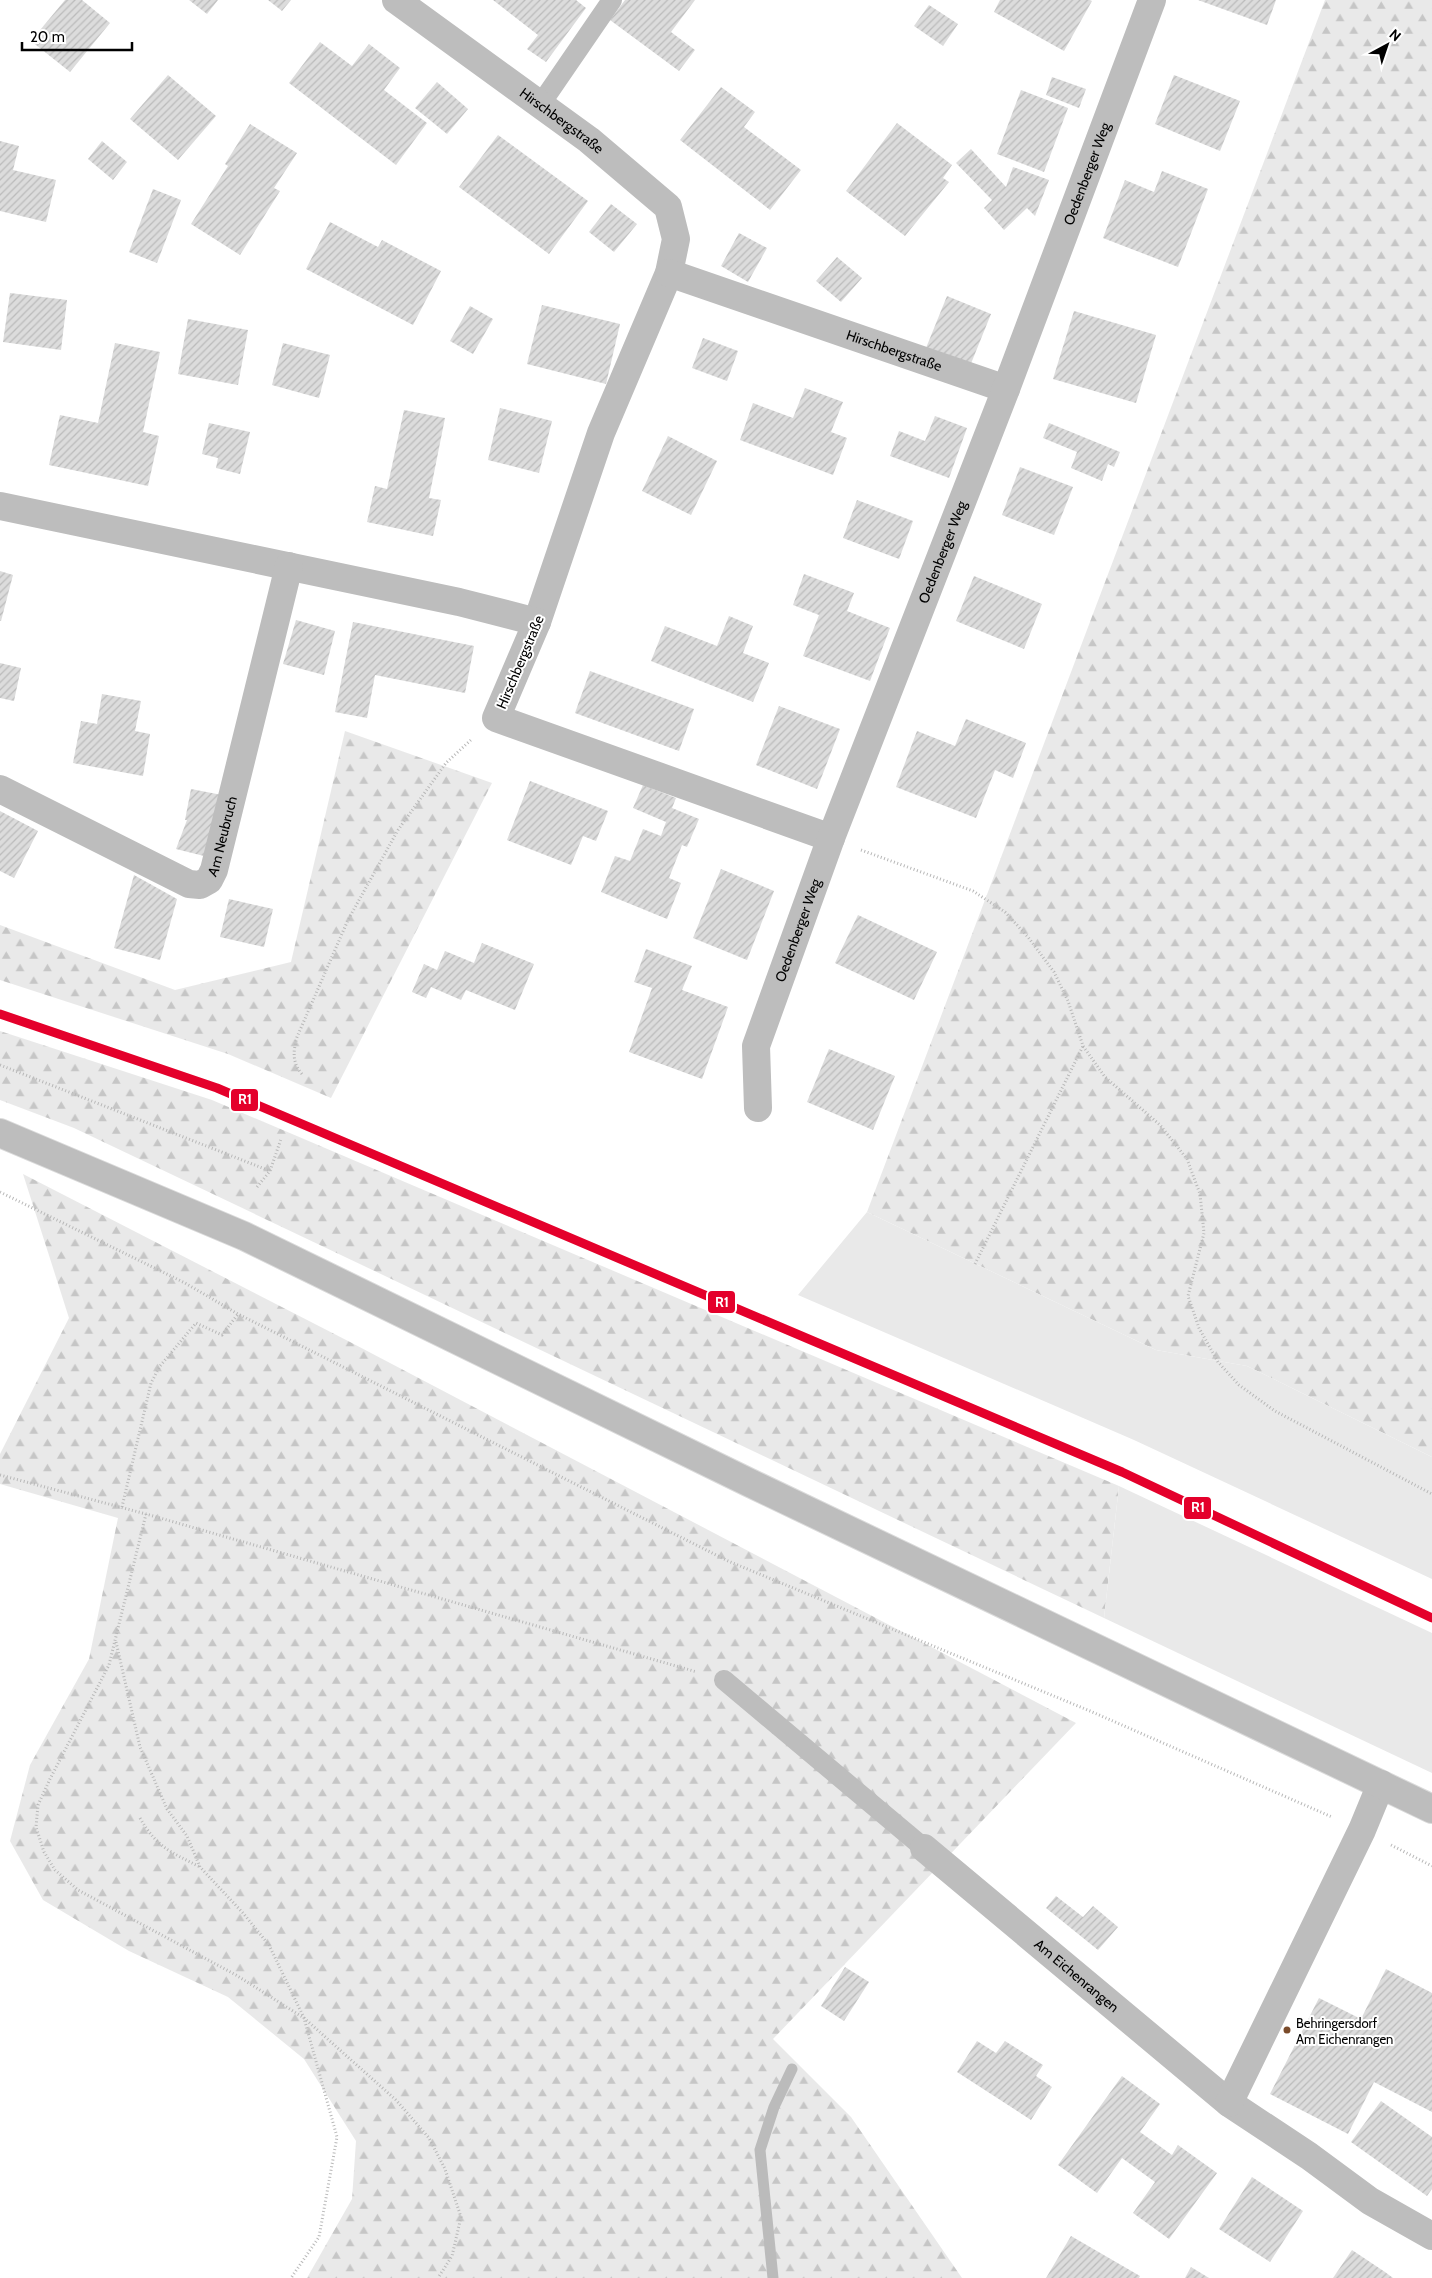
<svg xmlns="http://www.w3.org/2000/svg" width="1432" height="2278" font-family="Cabin,sans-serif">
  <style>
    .forest { fill: url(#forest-firs) }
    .garden { fill: #e9e9e9 }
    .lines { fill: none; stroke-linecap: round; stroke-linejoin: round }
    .stream { stroke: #bbb; stroke-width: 11 }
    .building { fill: url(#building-hatch) }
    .primary-casing { stroke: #dbdbdb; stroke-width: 30 }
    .path { stroke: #b8b8b8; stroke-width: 3; stroke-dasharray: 1 2.5; stroke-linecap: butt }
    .service { stroke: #bdbdbd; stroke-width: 20 }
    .minor { stroke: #bdbdbd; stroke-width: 28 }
    .primary { stroke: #bdbdbd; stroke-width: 28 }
    .rail-1-casing { stroke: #fff; stroke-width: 12 }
    .rail-1 { stroke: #e4002b; stroke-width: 9 }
    .bus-dot { fill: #7a4b2a; stroke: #fff; stroke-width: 2 }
    .labels { text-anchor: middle; stroke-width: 4; stroke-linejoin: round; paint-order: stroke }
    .bus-label { font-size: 13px; fill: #000; stroke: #fff; text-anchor: start }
    .street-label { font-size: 14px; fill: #000; stroke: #fff }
    .line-badge { stroke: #fff; stroke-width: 2 }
    .badge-label { font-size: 14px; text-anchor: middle; font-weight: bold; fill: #fff }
  </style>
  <defs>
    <pattern id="forest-firs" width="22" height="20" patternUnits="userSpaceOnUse" patternTransform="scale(1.25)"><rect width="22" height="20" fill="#e9e9e9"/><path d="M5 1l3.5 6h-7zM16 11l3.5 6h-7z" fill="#c6c6c6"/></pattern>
    <pattern id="building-hatch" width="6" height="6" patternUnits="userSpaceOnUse" patternTransform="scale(1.25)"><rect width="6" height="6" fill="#dcdcdc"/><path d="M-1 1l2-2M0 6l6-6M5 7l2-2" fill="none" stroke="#bbb"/></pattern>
  </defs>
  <rect width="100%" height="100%" fill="#fff"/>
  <g class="forest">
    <path d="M1325 0H1432V1457L1247 1366 1156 1350 867 1212Z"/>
    <path d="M345 731 492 783 331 1098 228 1054 0 980V925L175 990 291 962Z"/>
    <path d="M0 1031 212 1100 1119 1486 1104 1618 74 1128 0 1100Z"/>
    <path d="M23 1174 350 1342 1076 1723 773 2039 851 2117 962 2278H307L352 2199 356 2141 304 2059 228 1997 129 1951 43 1900 10 1841 30 1765 89 1659 118 1518 0 1484V1454L69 1318Z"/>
  </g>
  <g class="garden">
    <path d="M867 1212 1156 1350 1247 1366 1432 1457V1579L1134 1440 798 1295Z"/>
    <path d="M1119 1486 1432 1633V1773L1104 1618Z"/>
  </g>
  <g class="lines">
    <path class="stream" d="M773 2278 760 2150 774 2107 792 2069"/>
  </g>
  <g class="building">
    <path d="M65 0H82L110 23 70 72 31 41Z"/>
    <path d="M189 0H218L207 14Z"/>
    <path d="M268 0H291L282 11Z"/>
    <path d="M493 0H576L586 8 546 62 527 49 538 35Z"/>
    <path d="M625 0H695L671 32 695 50 679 71 610 20Z"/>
    <path d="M1000 0H1090L1092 1 1064 51 994 12Z"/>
    <path d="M1198 0H1276L1267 25Z"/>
    <path d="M929 5 958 24 943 46 914 26Z"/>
    <path d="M320 42 352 66 369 44 400 68 384 90 427 123 396 165 289 83Z"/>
    <path d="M168 75 216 116 178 160 130 119Z"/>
    <path d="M1174 75 1240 101 1220 151 1155 124Z"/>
    <path d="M1052 77 1086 89 1079 108 1046 95Z"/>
    <path d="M437 82 468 109 447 134 415 108Z"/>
    <path d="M721 87 755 112 744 127 801 170 770 210 680 140Z"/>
    <path d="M1021 90 1068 108 1044 172 997 154Z"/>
    <path d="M897 123 952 165 943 178 949 182 905 236 846 191Z"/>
    <path d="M250 124 297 153 274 188 280 191 240 255 191 224 228 166 225 164Z"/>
    <path d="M498 135 588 201 549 254 459 187Z"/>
    <path d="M0 141 19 146 13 170 56 180 46 222 0 211Z"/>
    <path d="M102 141 127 162 113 180 88 159Z"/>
    <path d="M971 149 1006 187 1013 167 1049 180 1035 216 1027 208 1004 230 984 208 992 200 956 163Z"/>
    <path d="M1162 171 1208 189 1178 267 1103 238 1125 180 1154 192Z"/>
    <path d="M153 189 181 200 157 263 129 252Z"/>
    <path d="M611 204 637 224 614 252 589 232Z"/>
    <path d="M330 222 378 247 382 240 441 271 413 325 306 269Z"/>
    <path d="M739 233 767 248 748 282 721 266Z"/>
    <path d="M837 257 862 278 841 302 816 281Z"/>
    <path d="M10 293 67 300 61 350 3 342Z"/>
    <path d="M947 296 991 314 970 366 926 348Z"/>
    <path d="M542 305 620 324 606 384 527 364Z"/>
    <path d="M470 306 493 319 473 354 450 341Z"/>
    <path d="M1074 311 1156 335 1136 403 1053 379Z"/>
    <path d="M188 319 248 330 238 385 178 374Z"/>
    <path d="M703 338 738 351 727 381 692 368Z"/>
    <path d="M115 343 160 352 143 432 159 436 148 486 49 465 60 415 98 423Z"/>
    <path d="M283 343 330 355 319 398 272 385Z"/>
    <path d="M805 388 843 402 831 432 847 438 833 475 740 440 753 403 793 418Z"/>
    <path d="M500 408 552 421 539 473 488 460Z"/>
    <path d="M404 410 445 418 429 498 441 500 433 536 367 522 375 486 387 489Z"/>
    <path d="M935 416 967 428 949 478 890 456 899 431 925 441Z"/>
    <path d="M209 423 250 432 240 474 216 468 218 458 202 454Z"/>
    <path d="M1049 423 1120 452 1114 467 1108 464 1102 481 1071 468 1077 452 1043 438Z"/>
    <path d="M668 436 717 461 691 515 642 491Z"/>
    <path d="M1020 467 1073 487 1054 535 1002 515Z"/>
    <path d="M857 500 913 521 899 559 843 538Z"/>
    <path d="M0 571 13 575 1 621H0Z"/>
    <path d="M804 574 854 593 847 611 890 628 870 681 803 656 819 615 793 605Z"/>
    <path d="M974 576 1042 604 1024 649 956 621Z"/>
    <path d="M729 616 753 626 743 653 769 663 753 702 651 661 665 626 717 646Z"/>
    <path d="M296 620 335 631 324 675 283 664Z"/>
    <path d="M353 622 474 646 465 693 375 675 367 718 335 712Z"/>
    <path d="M0 663 21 668 14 701 0 698Z"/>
    <path d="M590 671 694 709 679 751 575 713Z"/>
    <path d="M102 694 141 701 135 731 150 734 143 776 73 763 81 721 97 724Z"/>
    <path d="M779 706 840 729 817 789 756 765Z"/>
    <path d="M966 719 1026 743 1013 778 995 770 976 818 896 787 917 731 955 746Z"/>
    <path d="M530 781 608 811 596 841 583 836 571 865 507 840Z"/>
    <path d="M643 785 676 798 672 808 699 819 687 847 682 845 669 878 681 883 667 919 601 892 615 856 630 861 643 829 661 836 666 822 633 808Z"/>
    <path d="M191 789 222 795 204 856 176 849 187 820H185Z"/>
    <path d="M0 811 38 831 14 878 0 871Z"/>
    <path d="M721 869 774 891 747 960 693 938Z"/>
    <path d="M134 875 177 899 160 960 114 948Z"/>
    <path d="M229 899 273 909 264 947 220 937Z"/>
    <path d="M858 915 937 952 914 1000 835 963Z"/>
    <path d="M482 943 534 964 515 1010 466 990 461 1000 431 987 426 998 412 992 424 964 437 970 445 951 474 963Z"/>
    <path d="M646 949 692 966 682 990 728 1007 702 1079 629 1052 652 988 634 982Z"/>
    <path d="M829 1049 895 1076 873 1130 807 1102Z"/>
    <path d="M1056 1896 1083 1917 1093 1906 1118 1927 1098 1950 1046 1908Z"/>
    <path d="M845 1967 869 1982 844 2021 821 2006Z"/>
    <path d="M1386 1969 1432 1993V2112L1374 2082 1348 2134 1270 2094 1319 1998 1361 2019Z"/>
    <path d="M977 2041 996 2053 1005 2041 1043 2065 1036 2076 1052 2087 1031 2120 957 2072Z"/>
    <path d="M1122 2076 1160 2104 1140 2132 1172 2155 1178 2145 1217 2173 1169 2239 1133 2213 1155 2182 1122 2158 1097 2193 1058 2165Z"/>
    <path d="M1381 2101 1432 2137V2189L1427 2196 1351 2142Z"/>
    <path d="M1252 2177 1303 2211 1270 2262 1219 2229Z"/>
    <path d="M1071 2236 1140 2276 1139 2278H1046Z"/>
    <path d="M1352 2250 1385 2272 1393 2278H1333Z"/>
    <path d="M1191 2267 1209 2278H1185Z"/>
  </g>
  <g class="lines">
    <defs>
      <path id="primary" d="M0 1133 244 1236 748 1482 1432 1809"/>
    </defs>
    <use href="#primary" class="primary-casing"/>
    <g class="path">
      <path d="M861 850 973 891 1005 912 1028 937 1054 972 1068 1001 1083 1046 1105 1077 1160 1125 1187 1159 1200 1194 1204 1233 1188 1296 1199 1328 1218 1362 1239 1385 1275 1411 1432 1494"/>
      <path d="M0 1065 270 1171"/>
      <path d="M302 1074C292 1062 293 1052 297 1037L348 920 398 830 446 763 472 739"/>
      <path d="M257 1187 270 1171 281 1139"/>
      <path d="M0 1192 185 1283 238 1314 728 1561 1090 1711 1332 1817"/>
      <path d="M975 1264 1083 1046"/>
      <path d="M0 1475 146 1514 697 1672"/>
      <path d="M122 1507 151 1383 160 1366 196 1323 222 1335 238 1314"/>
      <path d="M146 1514 109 1665 50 1779 38 1805 36 1827 44 1852 55 1870 78 1890 236 1975 304 2018 396 2100 429 2138 445 2169 461 2217 452 2256 438 2278"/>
      <path d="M116 1642 140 1747 167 1809 187 1836 200 1867 243 1913 269 1945 304 2018 337 2137 319 2237 291 2278"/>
      <path d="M140 1818C157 1848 171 1852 200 1867"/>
      <path d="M1391 1845 1432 1866"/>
    </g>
    <g class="service">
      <path d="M540 105 612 0"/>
      <path d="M724 1680 924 1848"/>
    </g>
    <g class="minor">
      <path id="s1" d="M396 0 589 140 668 207 676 239 669 273 601 433 537 622 496 718 831 838"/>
      <path id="s2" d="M669 273 1006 389"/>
      <path d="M0 506 459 602 537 622"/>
      <path id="s3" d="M0 789 189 884 200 885 209 880 214 870 289 566"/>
      <path id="s4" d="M758 1108 756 1046 831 838 1006 389 1152 0"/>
      <path id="s5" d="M924 1848 1229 2103 1309 2156 1370 2201 1432 2236"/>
      <path d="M1229 2103 1362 1830 1381 1784"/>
    </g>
    <use href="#primary" class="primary"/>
    <defs>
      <path id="rail-1" d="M0 1014 217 1088 1122 1472 1432 1618"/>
    </defs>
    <use href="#rail-1" class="rail-1-casing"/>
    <use href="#rail-1" class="rail-1"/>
  </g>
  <circle class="bus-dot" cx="1287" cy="2030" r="4.5"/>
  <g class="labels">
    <g class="bus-label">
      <text x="1296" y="2028">Behringersdorf<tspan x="1296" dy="16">Am Eichenrangen</tspan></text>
    </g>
    <g class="street-label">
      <text dy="5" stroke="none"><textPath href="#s1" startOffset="205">Hirschbergstraße</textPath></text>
      <text dy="5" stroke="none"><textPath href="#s4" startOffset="995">Oedenberger Weg</textPath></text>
      <text dy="5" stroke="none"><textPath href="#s2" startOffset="238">Hirschbergstraße</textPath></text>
      <text dy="5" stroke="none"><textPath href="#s4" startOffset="590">Oedenberger Weg</textPath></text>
      <text transform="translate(520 662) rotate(-67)" y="5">Hirschbergstraße</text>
      <text dy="5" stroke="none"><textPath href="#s3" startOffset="279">Am Neubruch</textPath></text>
      <text dy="5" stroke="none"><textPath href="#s4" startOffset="185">Oedenberger Weg</textPath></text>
      <text dy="5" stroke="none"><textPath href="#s5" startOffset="199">Am Eichenrangen</textPath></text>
    </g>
  </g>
  <g class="line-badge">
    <rect x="230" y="1088" width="29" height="24" rx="5" fill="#e4002b"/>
    <rect x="707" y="1290" width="29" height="24" rx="5" fill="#e4002b"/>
    <rect x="1183" y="1496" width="29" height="24" rx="5" fill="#e4002b"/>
  </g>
  <g class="badge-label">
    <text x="245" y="1104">R1</text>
    <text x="722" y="1307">R1</text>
    <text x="1198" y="1512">R1</text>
  </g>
  <g transform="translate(1387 45) rotate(40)" stroke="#ffffff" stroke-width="4" paint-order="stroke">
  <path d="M0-4L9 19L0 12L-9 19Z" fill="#000000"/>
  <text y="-8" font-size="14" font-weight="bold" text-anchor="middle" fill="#000000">N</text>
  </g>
  <path d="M22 42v8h110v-8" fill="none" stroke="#000000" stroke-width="2.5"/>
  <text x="30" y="42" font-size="15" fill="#000000" stroke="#ffffff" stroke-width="4" paint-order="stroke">20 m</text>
</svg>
